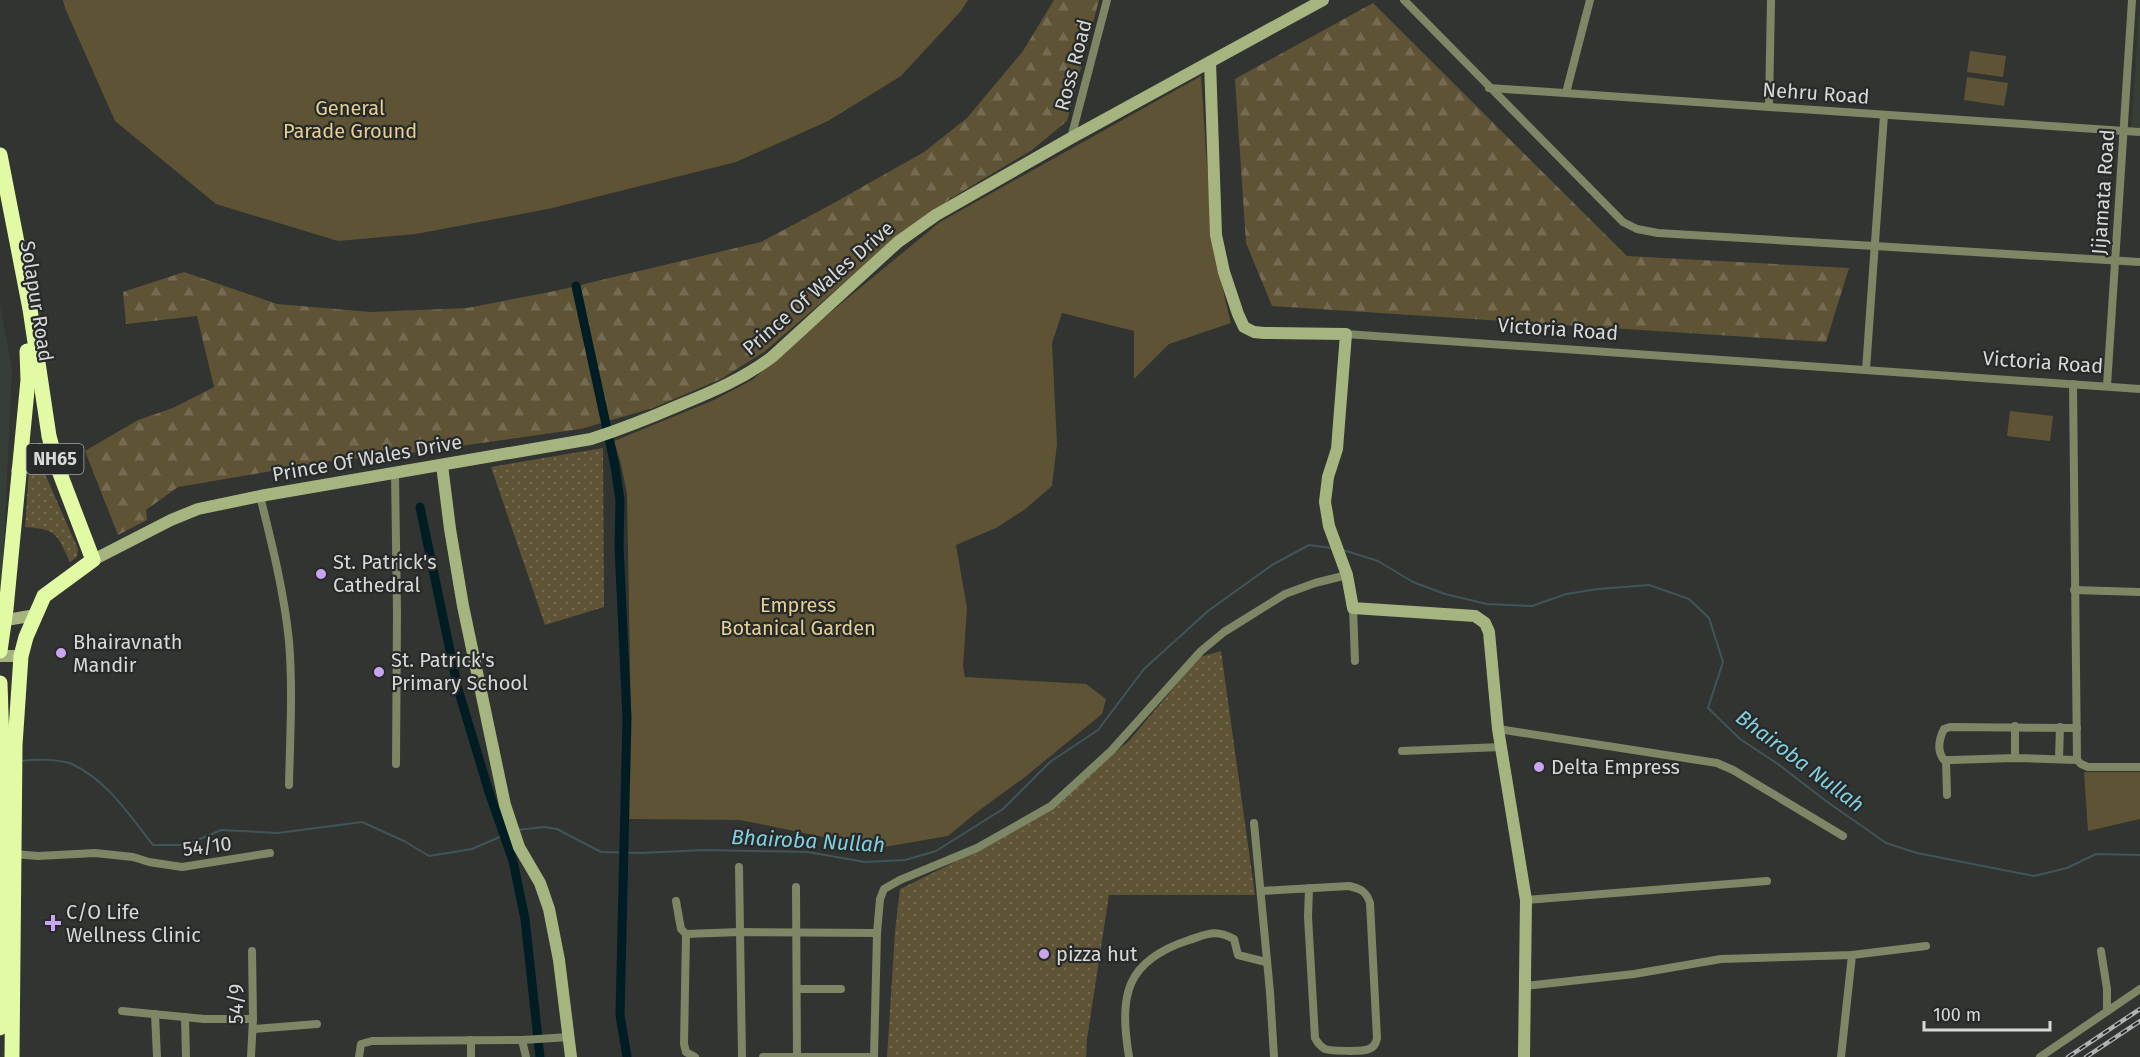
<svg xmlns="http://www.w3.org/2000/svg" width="2140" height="1057" font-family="'Fira Sans',sans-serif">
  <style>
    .built { fill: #353e37 }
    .forest { fill: url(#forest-firs) }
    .park { fill: #5e5335 }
    .garden { fill: url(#garden-dots) }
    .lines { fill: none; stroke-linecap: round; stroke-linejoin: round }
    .stream { stroke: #405559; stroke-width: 2 }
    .canal { stroke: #001d23; stroke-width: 9 }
    .street { stroke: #7d8665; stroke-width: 8 }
    .secondary { stroke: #a6b57f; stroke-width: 12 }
    .highway { stroke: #e3faa5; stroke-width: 15 }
    .rail-casing { stroke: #b1b3b2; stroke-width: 4.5 }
    .rail { stroke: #272a28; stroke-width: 2; stroke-dasharray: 7; stroke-linecap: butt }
    .poi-dot { fill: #c8a6ef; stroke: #272a28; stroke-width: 2 }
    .labels { text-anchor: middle; stroke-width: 4.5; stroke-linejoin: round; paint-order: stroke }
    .shield { fill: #272a28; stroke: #a2a4a3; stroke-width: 1.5 }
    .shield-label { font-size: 18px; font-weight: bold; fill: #d7d9d8 }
    .street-label { font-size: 20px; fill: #d7d9d8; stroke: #272a28 }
    .park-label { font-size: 20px; fill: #e5cf93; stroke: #272a28 }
    .poi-label { font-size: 20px; fill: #d7d9d8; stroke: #272a28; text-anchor: start }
    .water-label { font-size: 21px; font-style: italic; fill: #81d0e1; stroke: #272a28 }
  </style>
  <defs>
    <pattern id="forest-firs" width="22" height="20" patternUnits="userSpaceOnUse" patternTransform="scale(1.5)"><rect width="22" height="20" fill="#5e5335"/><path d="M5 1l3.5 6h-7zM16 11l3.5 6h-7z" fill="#746b52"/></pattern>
    <pattern id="garden-dots" width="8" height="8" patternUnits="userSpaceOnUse" patternTransform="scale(1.5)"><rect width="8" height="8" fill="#5e5335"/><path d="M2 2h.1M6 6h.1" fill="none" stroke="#746b52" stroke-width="1.8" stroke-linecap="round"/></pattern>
  </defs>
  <rect width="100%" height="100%" fill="#313431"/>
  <g class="built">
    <path d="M2140 0V129L2131 128Z"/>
    <path d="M0 305 12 369 2 589H0Z"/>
  </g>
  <g class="forest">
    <path d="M1054 0H1099L1067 121 1032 150 950 199 902 233 764 352 721 379 653 408 581 429 396 455 330 461 178 487 146 510 147 520 118 535 85 451 138 420 173 408 214 387 197 316 126 324 123 292 184 272 277 304 371 312 467 308 555 291 761 242 832 204 924 152 967 118 1023 51Z"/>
    <path d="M1373 3 1627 256 1849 268 1826 342 1272 306 1246 243 1235 79Z"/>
  </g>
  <g class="park">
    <path d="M63 0H968L961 11 901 76 828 121 736 162 548 209 416 234 338 241 216 204 115 121 65 8Z"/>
    <path d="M1970 51 2006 56 2003 77 1967 72Z"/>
    <path d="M1201 76C1207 159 1209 242 1231 323L1169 344 1134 379V331L1062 313 1052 343 1057 444 1052 486 1024 510 996 528 956 545 967 608 963 666 965 677 1086 684 1106 699 1102 714 1025 777 977 812 948 836 878 848 740 820 628 819 631 719 627 494 621 464 614 441 714 400 752 380 832 311 940 222Z"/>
    <path d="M1967 77 2008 83 2004 106 1964 100Z"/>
    <path d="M2010 411 2053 416 2050 441 2007 436Z"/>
    <path d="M2084 772H2140V819L2088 831Z"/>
  </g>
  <g class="garden">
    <path d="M603 448 604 607 545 625 491 467Z"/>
    <path d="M35 462 41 465 78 549 77 557 70 562C57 535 58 529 25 527L29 469Z"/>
    <path d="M1221 651 1255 895H1109L1087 1039 1086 1057H887L895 932 900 889 985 847 1055 805 1098 765 1128 742 1200 657Z"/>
  </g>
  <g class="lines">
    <g class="stream">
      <path d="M1343 550 1378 561 1413 582 1445 594 1487 604 1532 606 1566 594 1598 589 1649 585 1689 599 1709 618 1723 662 1708 708 1740 739 1778 764 1826 801 1886 843 1917 853 2034 876 2067 868 2096 854 2140 855"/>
      <path d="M21 761C34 759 60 759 72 764 108 781 129 815 153 845H186L221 830 278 833 362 822 404 841 429 856 472 849 509 833"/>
      <path d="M517 830 544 827 557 829 601 852 641 853 704 850 808 852 865 862 905 860 936 851 1003 809 1050 762 1098 730 1144 669 1208 611 1272 565 1309 545 1331 548"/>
    </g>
    <g class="canal">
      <path d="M576 286 615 466 620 500 619 546 627 718 620 1015 627 1057"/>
      <path d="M420 507 458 689 489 792 513 861 525 919 540 1057"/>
    </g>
    <g class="street">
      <path d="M1404 0 1623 222 1637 229 1658 233 2140 262"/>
      <path d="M1489 88 2140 132"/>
      <path d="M1566 93 1590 0"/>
      <path d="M1769 107 1771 0"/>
      <path d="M1071 138 1107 0"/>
      <path d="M1346 334 2140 389"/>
      <path d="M1866 370 1884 115"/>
      <path d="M2073 384 2077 760 2081 764 2088 767H2140"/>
      <path d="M2107 386 2132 0"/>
      <path d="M395 472 397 613 396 764"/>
      <path d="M260 496C272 544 284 592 289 641 293 689 290 737 289 785"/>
      <path d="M2074 590 2140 592"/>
      <path d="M1353 608 1355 661"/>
      <path d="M2015 726V758"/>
      <path d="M2077 728 1950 727 1944 729C1939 739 1937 751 1944 760H1952L2015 758 2077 760"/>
      <path d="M1498 729 1717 763 1733 770 1843 836"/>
      <path d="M1402 751 1501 747"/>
      <path d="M2059 759 2060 727"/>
      <path d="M1946 760 1947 795"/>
      <path d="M1254 823 1270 992 1274 1057"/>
      <path d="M14 854 38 856 95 853 133 857 149 862 182 867 270 853"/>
      <path d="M739 867 742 1057"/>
      <path d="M796 887 797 1057"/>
      <path d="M1261 891 1349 886C1361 889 1366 891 1370 903L1377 1038C1376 1044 1374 1047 1369 1049 1362 1052 1331 1051 1325 1049 1320 1046 1317 1042 1315 1038L1308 917 1309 888"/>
      <path d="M1526 900 1767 881"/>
      <path d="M676 901 681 929 686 934 740 932 877 933"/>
      <path d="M686 934 684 1044 686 1052 695 1057"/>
      <path d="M2101 951 2107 989V1011"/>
      <path d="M1525 986 1634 974 1721 959 1852 955 1926 946"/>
      <path d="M797 989H841"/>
      <path d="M122 1011 204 1019H253"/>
      <path d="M155 1014 157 1057"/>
      <path d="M185 1017 186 1057"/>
      <path d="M253 1029 317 1024"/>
      <path d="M471 1040V1057"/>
      <path d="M522 1040 526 1057"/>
      <path d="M251 1057 253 1019 252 951"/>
      <path d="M359 1057 361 1044 372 1041 522 1040 570 1037"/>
      <path d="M763 1057H874"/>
      <path d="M874 1057 877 933 880 899 884 889 900 880 977 848 1051 806 1111 751 1201 651 1224 632 1285 594 1315 583 1347 575"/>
      <path d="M1129 1057C1119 995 1125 961 1189 940 1208 934 1215 929 1234 939L1238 955 1266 962"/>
      <path d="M1841 1057 1852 955"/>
      <path d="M2040 1057 2140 989"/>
    </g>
    <g class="secondary">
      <path d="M1210 62 1216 235 1224 272 1238 314 1244 327 1254 332 1264 333 1346 334 1337 449 1328 477 1325 502 1329 526 1347 575 1353 608 1475 616 1485 623 1489 632 1498 729 1526 900 1524 1057"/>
      <path d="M442 465 450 529 463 606 505 805 519 847 540 883 549 909 559 960 571 1057"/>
      <path d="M93 560 171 520 198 509 260 496 591 439C622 429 652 417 682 404 714 391 744 378 772 357L898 242 936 215 1071 138 1323 0"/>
      <path d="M0 621 36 615"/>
      <path d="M0 656H21"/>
    </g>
    <g class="highway">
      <path d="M0 155 30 309 49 436 56 463 93 560 44 596 26 637 21 656 15 745 12 1057"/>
      <path d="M19 470 30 454 39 451 48 455 56 463"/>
      <path d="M0 651 6 609 28 380 27 351"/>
      <path d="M0 683 2 744 0 1028"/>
    </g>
    <defs>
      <g id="rail">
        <path d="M2068 1057 2140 1009"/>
        <path d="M2086 1057 2140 1021"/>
      </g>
    </defs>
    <use href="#rail" class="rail-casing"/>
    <use href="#rail" class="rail"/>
  </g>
  <g class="poi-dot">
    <circle cx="321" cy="574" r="6"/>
    <circle cx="61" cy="653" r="6"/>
    <circle cx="379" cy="672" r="6"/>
    <circle cx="1539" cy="767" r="6"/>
    <path d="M50 914h6v6h6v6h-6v6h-6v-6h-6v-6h6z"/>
    <circle cx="1044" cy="954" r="6"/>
  </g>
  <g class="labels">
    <rect class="shield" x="26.5" y="444" width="57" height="30" rx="4.5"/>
    <g class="shield-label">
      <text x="55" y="465">NH65</text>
    </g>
    <g class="street-label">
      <text transform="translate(1073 65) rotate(-75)" y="7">Ross Road</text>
      <text transform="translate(1816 93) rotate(4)" y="7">Nehru Road</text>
      <text transform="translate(2103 192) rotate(-86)" y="7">Jijamata Road</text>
      <text transform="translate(818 288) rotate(-41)" y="7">Prince Of Wales Drive</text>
      <text transform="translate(37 301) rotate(81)" y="7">Solapur Road</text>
      <text transform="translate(1558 329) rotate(4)" y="7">Victoria Road</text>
      <text transform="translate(2043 362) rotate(4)" y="7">Victoria Road</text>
      <text transform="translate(367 458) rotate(-10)" y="7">Prince Of Wales Drive</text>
      <text transform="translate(207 846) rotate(-7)" y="7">54/10</text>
      <text transform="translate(236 1004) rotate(-90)" y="7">54/9</text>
    </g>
    <g class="park-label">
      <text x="350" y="115">General<tspan x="350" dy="23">Parade Ground</tspan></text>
      <text x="798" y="612">Empress<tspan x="798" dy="23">Botanical Garden</tspan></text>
    </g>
    <g class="poi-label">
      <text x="333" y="569">St. Patrick's<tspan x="333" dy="23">Cathedral</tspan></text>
      <text x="73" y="649">Bhairavnath<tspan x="73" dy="23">Mandir</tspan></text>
      <text x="391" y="667">St. Patrick's<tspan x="391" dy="23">Primary School</tspan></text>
      <text x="1551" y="774">Delta Empress</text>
      <text x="66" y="919">C/O Life<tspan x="66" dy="23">Wellness Clinic</tspan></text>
      <text x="1056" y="961">pizza hut</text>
    </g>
    <g class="water-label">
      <text transform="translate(1800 761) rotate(37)" y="7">Bhairoba Nullah</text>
      <text transform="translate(808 841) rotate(3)" y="7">Bhairoba Nullah</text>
    </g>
  </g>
  <path d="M1924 1021v9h126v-9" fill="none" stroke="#d7d9d8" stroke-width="3"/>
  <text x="1933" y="1021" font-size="18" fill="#d7d9d8" stroke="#272a28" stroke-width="4.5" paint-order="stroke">100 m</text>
</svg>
